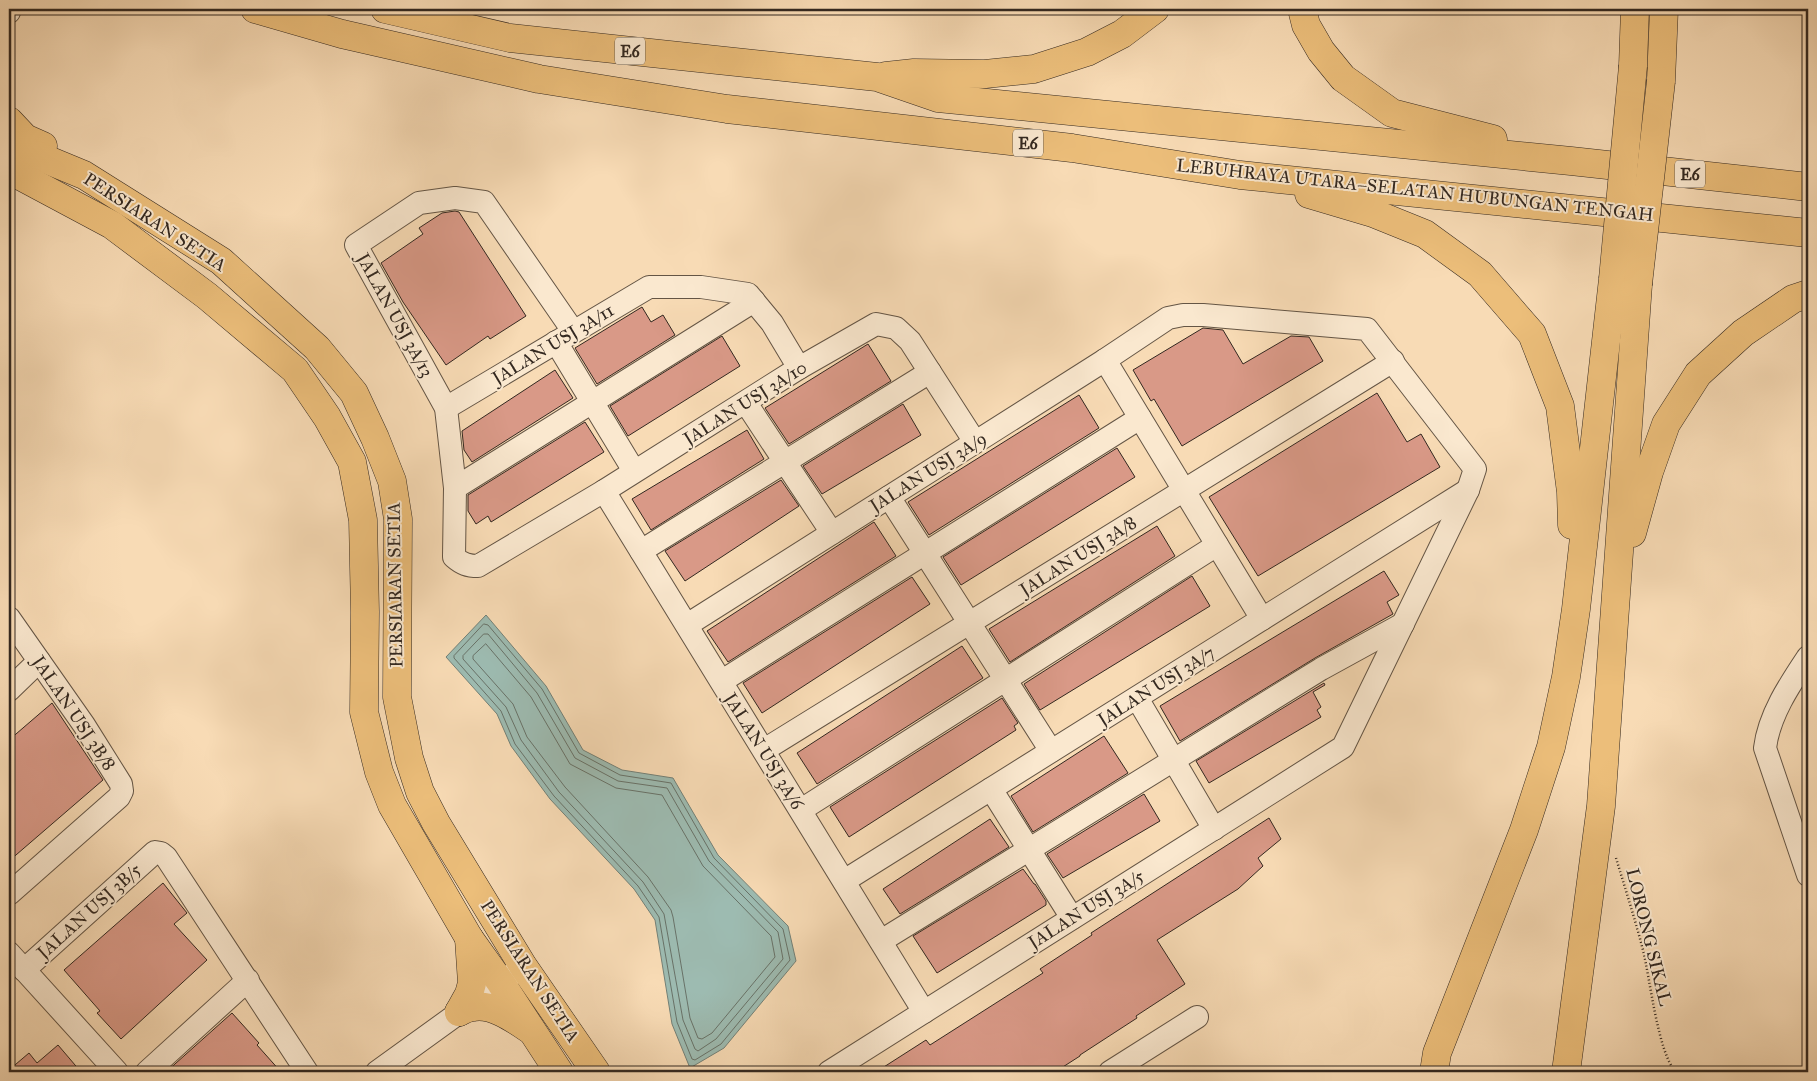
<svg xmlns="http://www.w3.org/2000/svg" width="1817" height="1081" font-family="'IM FELL Great Primer',serif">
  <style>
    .water { fill: #9dbbb1; stroke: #738077 }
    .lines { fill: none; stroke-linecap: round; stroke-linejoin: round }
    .shore { stroke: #687268; stroke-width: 1 }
    .building { fill: #d99987; stroke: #332820 }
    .minor-casing { stroke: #645545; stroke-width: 24 }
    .major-casing { stroke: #332820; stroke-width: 29 }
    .highway-casing { stroke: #332820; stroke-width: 29 }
    .path { stroke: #332820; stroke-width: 2.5; stroke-dasharray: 1 2.5; stroke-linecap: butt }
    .minor { stroke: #fae8cf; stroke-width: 22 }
    .major { stroke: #ecbe7a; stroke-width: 28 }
    .highway { stroke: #ecbe7a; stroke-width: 28 }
    .highway-bridge-casing { stroke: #332820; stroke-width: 29; stroke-linecap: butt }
    .highway-bridge { stroke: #ecbe7a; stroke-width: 28 }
    .labels { text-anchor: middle; stroke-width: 4; stroke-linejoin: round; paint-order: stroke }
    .shield { fill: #fae8cf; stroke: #6f6254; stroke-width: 1 }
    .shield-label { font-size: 16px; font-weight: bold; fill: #332820 }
    .street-label { font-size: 18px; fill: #332820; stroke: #fae8cf }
  </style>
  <rect width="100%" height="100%" fill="#f8dbb5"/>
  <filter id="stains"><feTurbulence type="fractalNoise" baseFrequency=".004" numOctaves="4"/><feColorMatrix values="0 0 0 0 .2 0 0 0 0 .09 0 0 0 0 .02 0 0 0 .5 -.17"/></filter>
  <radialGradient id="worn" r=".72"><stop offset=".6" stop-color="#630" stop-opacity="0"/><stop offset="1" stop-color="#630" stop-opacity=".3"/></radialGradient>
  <path class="water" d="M486 615 546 686 583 750 622 770 673 778 718 855 788 926 796 961 724 1048 690 1068 672 1024 655 920 634 889 550 799 511 746 497 714 446 657Z"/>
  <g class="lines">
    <g class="shore">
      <path d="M484 624 488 625 542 689 579 753 620 775 671 783 714 858 783 929 790 960 721 1044 695 1060 692 1059 677 1022 659 917 638 886 554 796 515 744 501 711 454 658V656Z"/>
      <path d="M484 634H488L537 693 575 758 618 781 667 788 709 861 778 932 783 959 716 1039 698 1051 695 1049 683 1020 664 914 643 882 559 792 521 740 506 707 463 659V656Z"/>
      <path d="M486 644 531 697 570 764 616 788 662 795 703 866 771 936 775 957 712 1033 702 1039 698 1038 690 1018 673 917 671 910 648 877 565 787 527 737 513 704 473 659V656Z"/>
    </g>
  </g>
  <g class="building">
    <path d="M455 211 459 212 526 316 490 339 488 336 446 365 403 302 381 263 423 234 419 228 442 213Z"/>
    <path d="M642 307 651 322 663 315 675 335 597 384 575 348Z"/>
    <path d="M1203 328 1223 330 1243 364 1291 336 1309 337 1323 361 1182 446 1154 399 1151 401 1133 370Z"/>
    <path d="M722 336 740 366 628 436 610 406Z"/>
    <path d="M868 344 891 381 789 444 765 408Z"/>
    <path d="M555 370 573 398 472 462 464 450 462 431Z"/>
    <path d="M1377 393 1407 442 1421 434 1440 467 1258 576 1209 497Z"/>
    <path d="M1079 395 1099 428 929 535 908 502Z"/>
    <path d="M903 404 921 435 822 494 803 466Z"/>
    <path d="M585 422 604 452 491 522 488 516 476 524 468 511V495Z"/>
    <path d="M747 430 764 459 651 530 632 499Z"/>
    <path d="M1117 448 1135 477 961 585 943 557Z"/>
    <path d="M781 480 799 506 685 581 665 551Z"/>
    <path d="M874 522 896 556 728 662 707 631Z"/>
    <path d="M1157 526 1175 556 1010 662 989 629Z"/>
    <path d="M1384 571 1399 595 1387 602 1393 614 1315 658 1180 741 1160 706Z"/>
    <path d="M1192 576 1210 606 1040 710 1024 684Z"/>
    <path d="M912 577 930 604 762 713 743 683Z"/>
    <path d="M962 646 983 678 817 784 797 753Z"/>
    <path d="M1324 683 1325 685 1313 692 1321 707 1317 710 1321 717 1209 783 1196 761Z"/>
    <path d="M1002 698 1018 723 1014 726 1016 730 849 837 830 807Z"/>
    <path d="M52 703 103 780 9 861V740Z"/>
    <path d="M1104 736 1128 773 1033 832 1011 796Z"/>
    <path d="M1144 794 1160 821 1063 878 1047 854Z"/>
    <path d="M1269 818 1281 839 1258 858 1263 866 1238 889 1157 940 1185 984 1136 1016 1137 1018 1080 1055V1056L1055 1072H876L926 1040 930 1045 1043 973 1040 969 1092 935 1091 933Z"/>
    <path d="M990 819 1009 847 900 914 883 889Z"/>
    <path d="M1023 869 1034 884H1035L1046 901V905L937 973 913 936Z"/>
    <path d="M163 883 187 913 174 924 207 960 121 1039 97 1013 100 1011 64 970Z"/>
    <path d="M232 1013 259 1043 257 1045 281 1072H166Z"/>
    <path d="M58 1045 81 1072H9V1070L29 1053 37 1063Z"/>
  </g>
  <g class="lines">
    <defs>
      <g id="minor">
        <path d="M9 12 10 9"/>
        <path d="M573 331 484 202 455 198 419 203 356 245 446 408 455 488 454 557C462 564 468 566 478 566L604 491 799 368 876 324 896 328 910 341 975 442"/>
        <path d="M556 342 634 471"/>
        <path d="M1105 360 1262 619"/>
        <path d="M746 403 832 533"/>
        <path d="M446 408 649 287H701L748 294 772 323 799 368"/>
        <path d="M455 488 754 301"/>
        <path d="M604 491 924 1012"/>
        <path d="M889 497 1051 751"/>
        <path d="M641 551 930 372"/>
        <path d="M9 618 84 725 121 784 122 791 119 797 9 894"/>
        <path d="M687 625 1105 360 1168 318 1183 315H1203L1367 329 1475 469 1468 490 1343 747 829 1072"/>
        <path d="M1808 657C1790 684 1769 715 1765 748L1808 875"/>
        <path d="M722 681 1140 418"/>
        <path d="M9 690 39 661"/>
        <path d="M1137 698 1214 829"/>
        <path d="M764 750 1393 361"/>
        <path d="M991 789 1072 918"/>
        <path d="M801 810 1217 545"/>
        <path d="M844 881 1468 490"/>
        <path d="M881 941 1321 669 1403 624"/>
        <path d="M9 953 117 1072"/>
        <path d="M24 970 155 852 161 853 166 857 307 1072"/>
        <path d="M147 1072 248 980"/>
        <path d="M377 1072 514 973"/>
        <path d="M1110 1072 1197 1017"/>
      </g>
      <g id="major">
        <path d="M9 121 25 138 43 146"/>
        <path d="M9 144 84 175 221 261 317 348 354 393 375 438 392 481 398 519 397 697 409 758 420 792 436 823 523 966 596 1072"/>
        <path d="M9 170 112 225 207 296 295 370 327 417 352 462 363 520 365 612 364 712 379 772 392 805 469 938 501 983 559 1072"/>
        <path d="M459 1012C463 1010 469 1007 474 1007 493 1004 514 1019 529 1029"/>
        <path d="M459 1012 469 994 472 983 469 938"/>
      </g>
      <g id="highway">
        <path d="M255 9 342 34 539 79 727 109 1072 148 1240 175 1808 233"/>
        <path d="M385 9 510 38 877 77 938 98 1571 161 1808 187"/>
        <path d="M1302 9 1306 25 1321 51 1343 78 1392 113 1493 139"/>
        <path d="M1633 66 1635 9"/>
        <path d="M886 76 914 73 985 74 1034 69 1087 52 1122 34 1155 9"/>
        <path d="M1661 81 1664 9"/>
        <path d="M1309 194 1373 213 1425 234 1480 274 1532 334 1560 406 1571 492 1572 525"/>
        <path d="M1632 533 1649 472 1666 424 1698 374 1743 333 1793 299 1808 294"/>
        <path d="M1434 1072 1437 1053 1524 830 1551 747 1566 677 1576 609 1613 279"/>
        <path d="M1566 1072 1601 806 1638 284"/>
      </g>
    </defs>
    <use href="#minor" class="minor-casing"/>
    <use href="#major" class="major-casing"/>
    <use href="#highway" class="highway-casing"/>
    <path class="path" d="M1616 858C1625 888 1635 919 1643 950 1650 978 1658 1054 1676 1072"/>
    <use href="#minor" class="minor"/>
    <use href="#major" class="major"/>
    <use href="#highway" class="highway"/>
    <defs>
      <g id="highway-bridge">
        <path d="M1613 279 1633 66"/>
        <path d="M1638 284 1661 81"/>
      </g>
    </defs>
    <use href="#highway-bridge" class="highway-bridge-casing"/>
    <use href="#highway-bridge" class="highway-bridge"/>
  </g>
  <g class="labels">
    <g class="shield">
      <rect x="615" y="37.5" width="30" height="27" rx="4"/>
      <rect x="1013" y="129.5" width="30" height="27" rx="4"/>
      <rect x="1675" y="160.5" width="30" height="27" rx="4"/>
    </g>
    <g class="shield-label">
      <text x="630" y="57">E6</text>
      <text x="1028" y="149">E6</text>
      <text x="1690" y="180">E6</text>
    </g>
    <g class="street-label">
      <text transform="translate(1415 190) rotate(6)" y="6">LEBUHRAYA UTARA–SELATAN HUBUNGAN TENGAH</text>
      <text transform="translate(155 222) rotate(33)" y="6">PERSIARAN SETIA</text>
      <text transform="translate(395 315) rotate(61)" y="6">JALAN USJ 3A/13</text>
      <text transform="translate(553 344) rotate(-31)" y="6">JALAN USJ 3A/11</text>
      <text transform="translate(745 403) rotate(-32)" y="6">JALAN USJ 3A/10</text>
      <text transform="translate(928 472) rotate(-32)" y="6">JALAN USJ 3A/9</text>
      <text transform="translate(1078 556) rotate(-32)" y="6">JALAN USJ 3A/8</text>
      <text transform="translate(395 585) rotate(-91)" y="6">PERSIARAN SETIA</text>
      <text transform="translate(1156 686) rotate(-32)" y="6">JALAN USJ 3A/7</text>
      <text transform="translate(74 713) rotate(56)" y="6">JALAN USJ 3B/8</text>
      <text transform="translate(764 751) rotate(58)" y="6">JALAN USJ 3A/6</text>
      <text transform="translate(1086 909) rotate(-32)" y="6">JALAN USJ 3A/5</text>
      <text transform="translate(89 911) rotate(-42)" y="6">JALAN USJ 3B/5</text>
      <text transform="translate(1649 937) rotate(76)" y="6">LORONG SIKAL</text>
      <text transform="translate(530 971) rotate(57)" y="6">PERSIARAN SETIA</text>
    </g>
  </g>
  <rect width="1817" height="1081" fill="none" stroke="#f8dbb5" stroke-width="30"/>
  <rect x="10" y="10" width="1797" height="1061" fill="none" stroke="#332820" stroke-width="2.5"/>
  <rect x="15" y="15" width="1787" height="1051" fill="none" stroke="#332820"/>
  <rect width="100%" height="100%" filter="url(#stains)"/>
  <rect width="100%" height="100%" fill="url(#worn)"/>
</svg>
